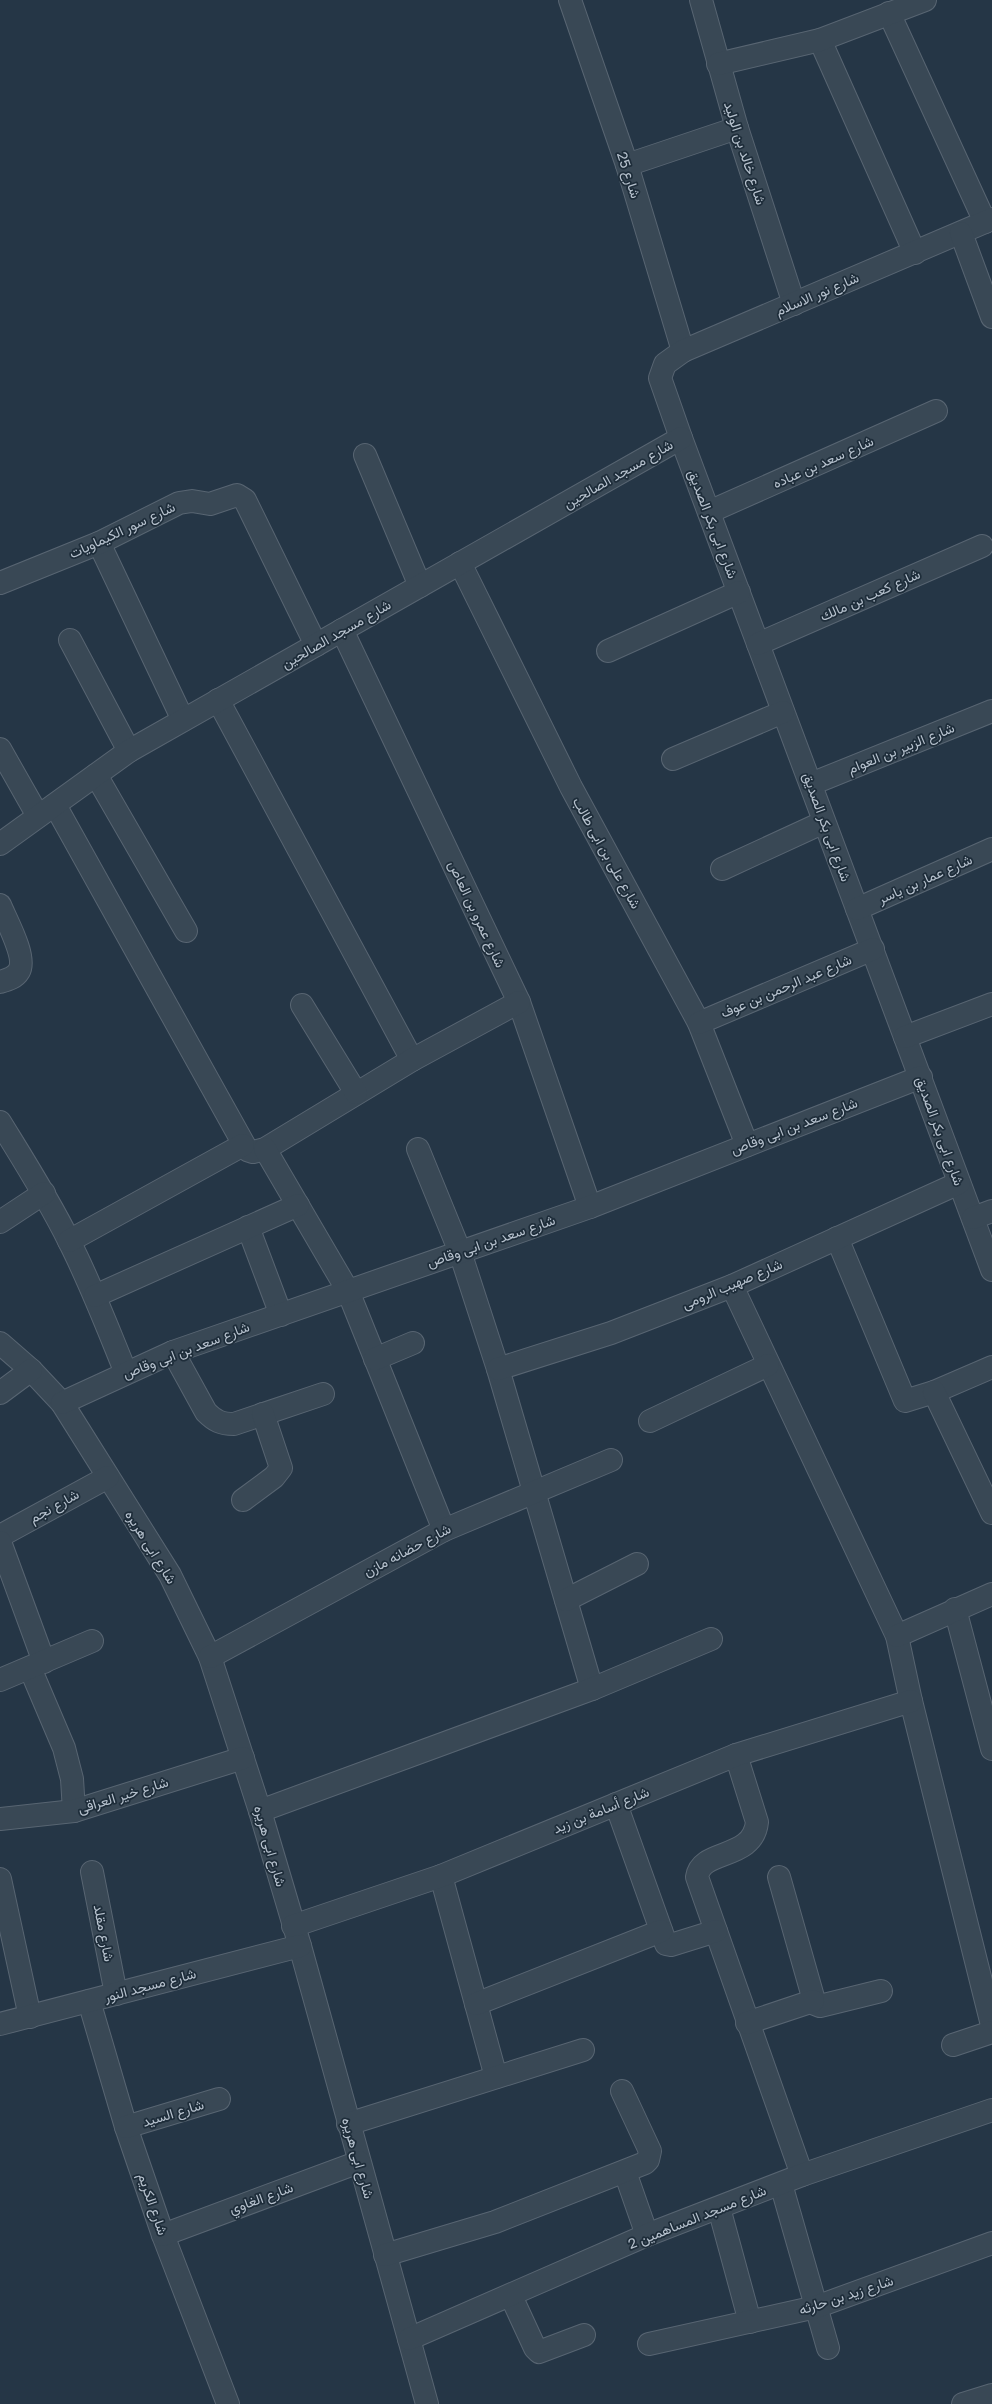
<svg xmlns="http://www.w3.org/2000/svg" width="992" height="2404" font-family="'Golos Text',Vazirmatn,sans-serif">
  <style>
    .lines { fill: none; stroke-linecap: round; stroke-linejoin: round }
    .minor-casing { stroke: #586572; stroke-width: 24 }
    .minor { stroke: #394855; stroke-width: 22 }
    .labels { text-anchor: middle; stroke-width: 3.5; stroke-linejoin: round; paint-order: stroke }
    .street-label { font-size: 14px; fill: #b7c2ce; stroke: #1e2d3a }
  </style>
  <rect width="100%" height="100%" fill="#253646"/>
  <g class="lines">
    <defs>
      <g id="minor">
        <path d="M570 0 627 165 683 351"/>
        <path d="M701 0 737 128 794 304"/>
        <path d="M889 13 985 222"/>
        <path d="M820 40 915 253"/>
        <path d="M718 64 820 40 925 0"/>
        <path d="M627 165 737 128"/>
        <path d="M992 219 683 351 665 364 660 378 681 438 992 1270"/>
        <path d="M961 233 992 317"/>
        <path d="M365 455 420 586"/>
        <path d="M709 512 936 411"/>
        <path d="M99 543 183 720"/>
        <path d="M460 563 571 787 699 1023 747 1145"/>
        <path d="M0 583 99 543 179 503 192 501 210 504 237 495 245 500 316 645"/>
        <path d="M342 630 519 1002 590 1207"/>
        <path d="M70 640 129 751"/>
        <path d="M758 644 982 546"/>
        <path d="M608 651 739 592"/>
        <path d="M218 700 412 1060"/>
        <path d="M0 749 38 816"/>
        <path d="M673 759 783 712"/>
        <path d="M96 775 186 931"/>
        <path d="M811 784 992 711"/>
        <path d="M55 805 247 1150 253 1152 265 1149 412 1060 519 1002"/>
        <path d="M0 844 129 751 681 438"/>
        <path d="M722 869 824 822"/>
        <path d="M0 905C6 920 27 957 19 971 15 978 7 980 0 982"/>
        <path d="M857 909 992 849"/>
        <path d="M302 1005 356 1093"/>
        <path d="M699 1023 873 949"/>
        <path d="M905 1037 992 1004"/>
        <path d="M0 1122C24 1161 49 1200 69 1241 91 1284 108 1329 126 1373"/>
        <path d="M265 1149 348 1291 444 1530"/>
        <path d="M418 1149 460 1252 498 1369 592 1689"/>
        <path d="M973 1218 992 1211"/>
        <path d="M0 1222 44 1193"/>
        <path d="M248 1227 281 1315"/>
        <path d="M837 1238 905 1401 934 1392 992 1367"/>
        <path d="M69 1241 243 1145"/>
        <path d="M732 1286 897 1636 911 1701 992 2025"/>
        <path d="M95 1296 298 1205"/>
        <path d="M0 1343 31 1370 62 1403 170 1575 210 1657 260 1811 300 1946 427 2404"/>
        <path d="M173 1352 206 1412C215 1421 221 1424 234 1424L323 1394"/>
        <path d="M375 1359 413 1343"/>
        <path d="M498 1369 611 1333 732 1286 959 1183"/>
        <path d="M934 1392 992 1513"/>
        <path d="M0 1393 31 1370"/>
        <path d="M62 1403 173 1352 590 1207 921 1077"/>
        <path d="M650 1421 768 1365"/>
        <path d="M243 1500 274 1477 281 1468 263 1414"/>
        <path d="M0 1536 108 1477"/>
        <path d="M0 1542 44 1662"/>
        <path d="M566 1600 637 1564"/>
        <path d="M955 1609 992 1749"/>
        <path d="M897 1636 992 1594"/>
        <path d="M210 1657 444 1530 611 1460"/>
        <path d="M30 1668 64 1748 72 1779 74 1811"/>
        <path d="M0 1680 92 1641"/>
        <path d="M736 1755 757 1822C753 1861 701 1848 697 1877L802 2175"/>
        <path d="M616 1804 666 1944 671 1945 716 1931"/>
        <path d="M260 1811 592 1689 711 1639"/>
        <path d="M0 1819 74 1811 243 1758"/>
        <path d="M92 1872 116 1994"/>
        <path d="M441 1876 496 2077"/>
        <path d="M779 1877 815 2004 820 2006 881 1991"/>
        <path d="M0 1879 30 2017"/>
        <path d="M293 1926 441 1876 736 1755 911 1701"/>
        <path d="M89 2001 126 2127 163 2235 228 2404"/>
        <path d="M476 2004 661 1931"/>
        <path d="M747 2023 813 2001"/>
        <path d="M0 2024 300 1946"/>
        <path d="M953 2045 992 2032"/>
        <path d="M348 2124 583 2050"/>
        <path d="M126 2127 219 2099"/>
        <path d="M625 2172 647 2235"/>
        <path d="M781 2184 828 2348"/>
        <path d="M719 2208 750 2322"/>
        <path d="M163 2235 359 2162"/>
        <path d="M385 2255 495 2222 645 2163 648 2160 650 2151 622 2091"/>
        <path d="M511 2296 535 2348 539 2352 584 2335"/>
        <path d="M409 2339 647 2235 802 2175 992 2110"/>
        <path d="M649 2344 816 2307 992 2243"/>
        <path d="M963 2404 992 2395"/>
      </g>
    </defs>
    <use href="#minor" class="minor-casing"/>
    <use href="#minor" class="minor"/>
  </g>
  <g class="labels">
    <g class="street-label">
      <text transform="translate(745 153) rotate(72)" y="5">شارع خالد بن الوليد</text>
      <text transform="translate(629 175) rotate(72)" y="5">شارع 25</text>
      <text transform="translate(817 294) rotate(-23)" y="5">شارع نور الاسلام</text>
      <text transform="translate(823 462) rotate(-24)" y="5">شارع سعد بن عباده</text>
      <text transform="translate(618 474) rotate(-30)" y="5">شارع مسجد الصالحين</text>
      <text transform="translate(713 524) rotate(69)" y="5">شارع ابى بكر الصديق</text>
      <text transform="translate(122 530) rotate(-25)" y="5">شارع سور الكيماويات</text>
      <text transform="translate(870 595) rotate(-24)" y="5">شارع كعب بن مالك</text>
      <text transform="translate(336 634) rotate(-30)" y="5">شارع مسجد الصالحين</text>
      <text transform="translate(901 748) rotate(-22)" y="5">شارع الزبير بن العوام</text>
      <text transform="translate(827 827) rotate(70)" y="5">شارع ابى بكر الصديق</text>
      <text transform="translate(607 853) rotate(61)" y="5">شارع على بن ابى طالب</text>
      <text transform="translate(925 879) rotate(-24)" y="5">شارع عمار بن ياسر</text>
      <text transform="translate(477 914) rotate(65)" y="5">شارع عمرو بن العاص</text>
      <text transform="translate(786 986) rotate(-23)" y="5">شارع عبد الرحمن بن عوف</text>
      <text transform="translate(794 1126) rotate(-21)" y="5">شارع سعد بن ابى وقاص</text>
      <text transform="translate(940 1131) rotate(70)" y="5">شارع ابى بكر الصديق</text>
      <text transform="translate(491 1241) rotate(-19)" y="5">شارع سعد بن ابى وقاص</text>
      <text transform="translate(732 1284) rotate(-23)" y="5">شارع صهيب الرومى</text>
      <text transform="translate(186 1350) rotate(-21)" y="5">شارع سعد بن ابى وقاص</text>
      <text transform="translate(54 1506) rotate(-29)" y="5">شارع نجم</text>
      <text transform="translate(151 1547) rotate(58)" y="5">شارع ابى هريره</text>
      <text transform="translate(407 1550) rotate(-28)" y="5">شارع حضانه مازن</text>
      <text transform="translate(123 1795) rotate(-17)" y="5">شارع خير العراقى</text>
      <text transform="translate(601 1810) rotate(-22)" y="5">شارع أسامة بن زيد</text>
      <text transform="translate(270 1846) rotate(74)" y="5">شارع ابى هريره</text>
      <text transform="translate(104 1933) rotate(79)" y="5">شارع مقلد</text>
      <text transform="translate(150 1985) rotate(-15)" y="5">شارع مسجد النور</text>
      <text transform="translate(173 2113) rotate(-17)" y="5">شارع السيد</text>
      <text transform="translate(358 2158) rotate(74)" y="5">شارع ابى هريره</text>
      <text transform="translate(261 2198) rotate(-20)" y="5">شارع الغاوي</text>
      <text transform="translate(153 2204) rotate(71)" y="5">شارع الكريم</text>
      <text transform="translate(697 2217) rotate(-22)" y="5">شارع مسجد المساهمين 2</text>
      <text transform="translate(846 2295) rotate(-18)" y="5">شارع زيد بن حارثه</text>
    </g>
  </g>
</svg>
